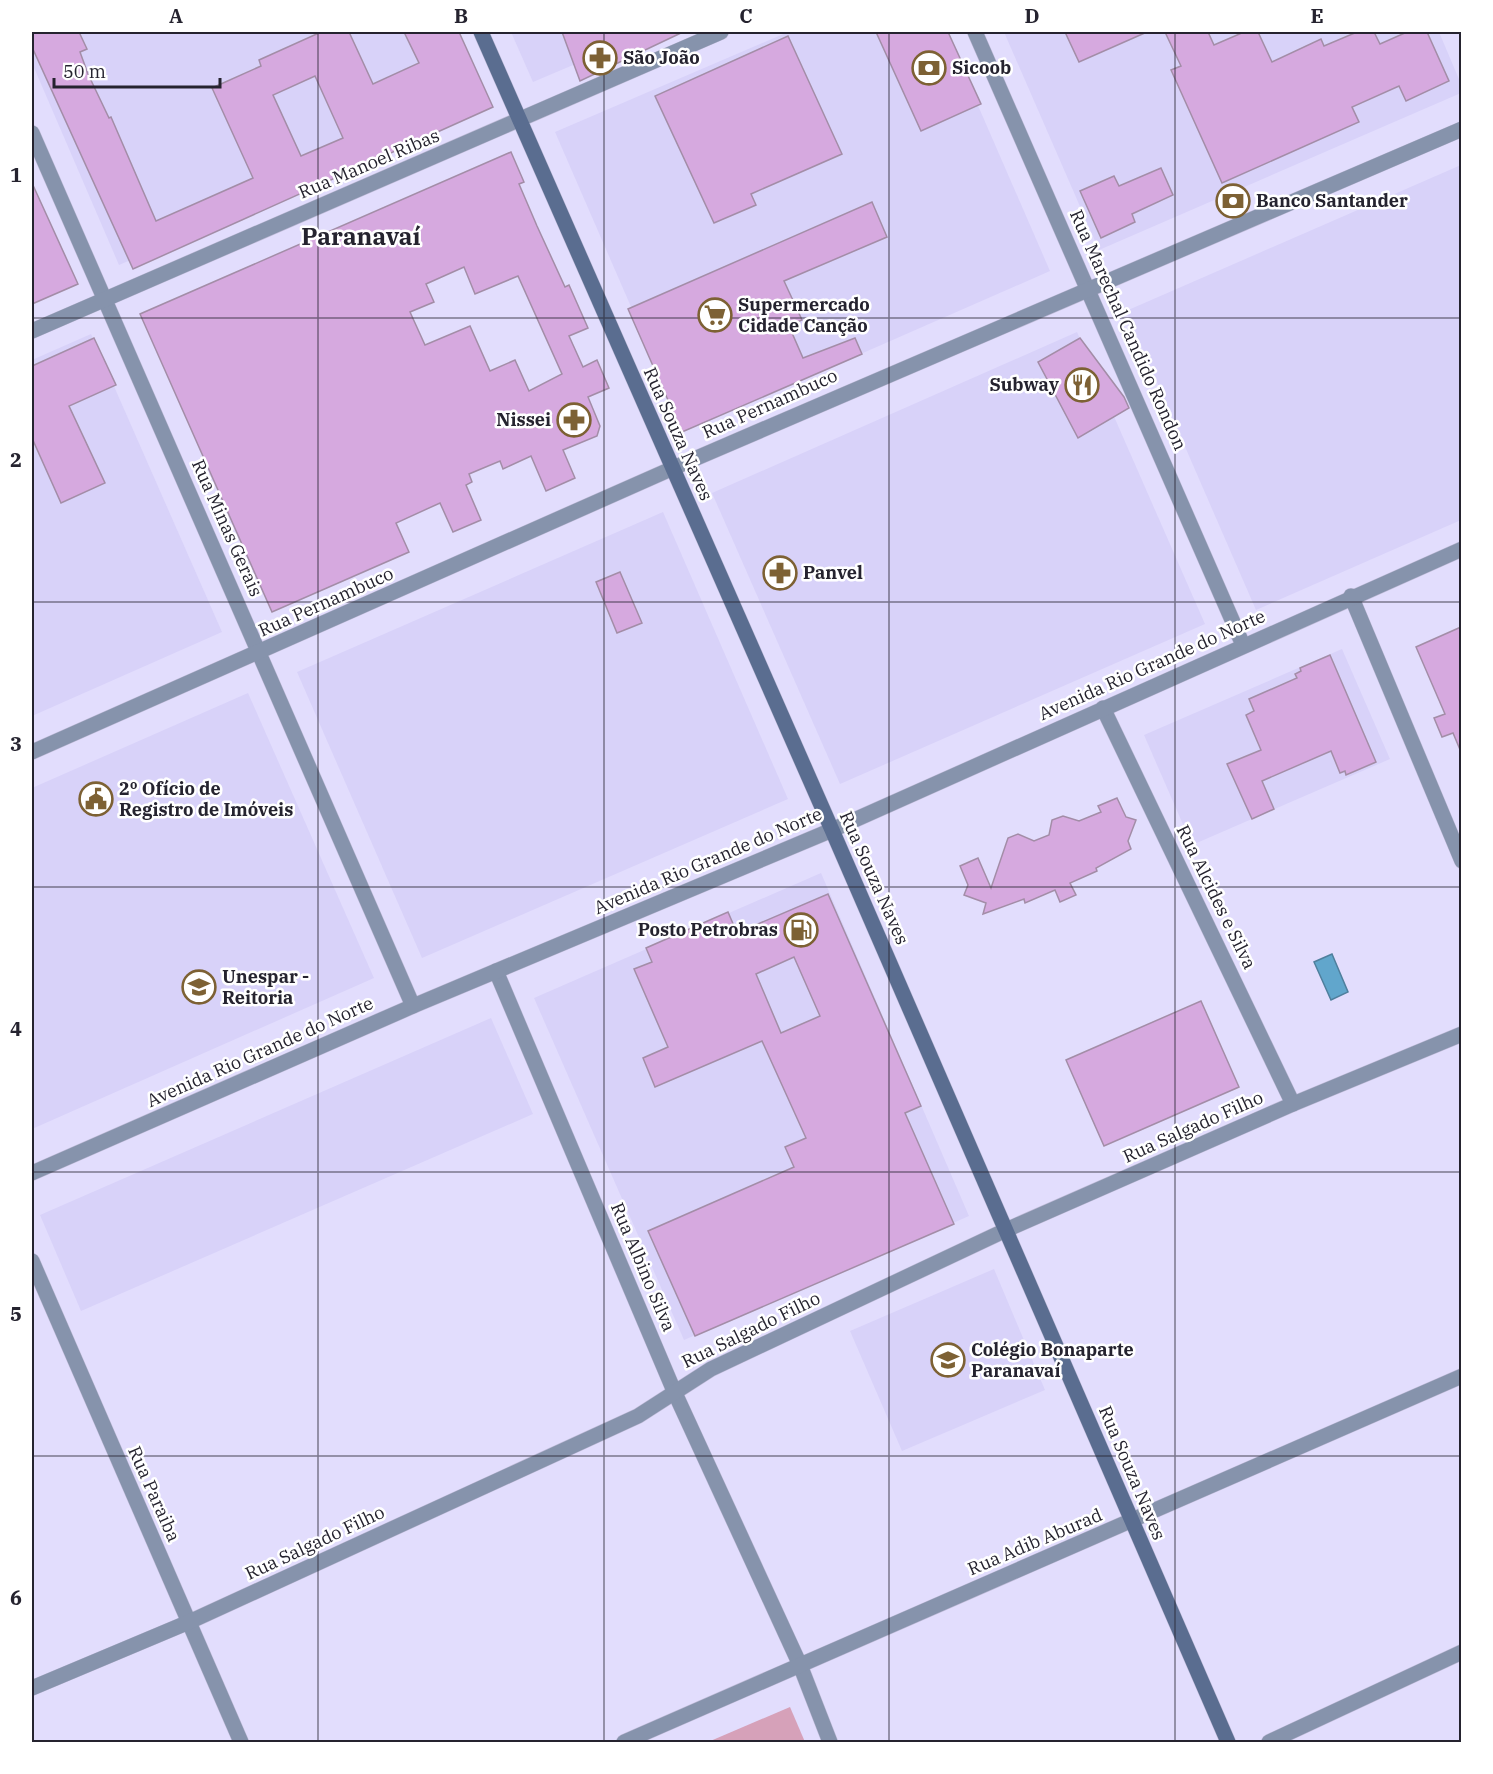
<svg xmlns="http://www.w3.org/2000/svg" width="1493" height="1774" font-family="'IBM Plex Serif',serif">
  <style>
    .built { fill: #d8d2f9 }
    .green { fill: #d6a1b9 }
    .water { fill: #61a6cc; stroke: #4f7f9d; stroke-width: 1.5 }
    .building { fill: #d6a9df; stroke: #a38da7; stroke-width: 1.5; fill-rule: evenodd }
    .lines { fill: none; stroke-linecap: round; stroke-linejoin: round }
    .minor-casing { stroke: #c0bcd8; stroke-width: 16 }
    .tertiary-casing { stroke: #c0bcd8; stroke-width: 16 }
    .secondary-casing { stroke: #c0bcd8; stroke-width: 16 }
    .minor { stroke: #8693ac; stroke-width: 15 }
    .tertiary { stroke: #8693ac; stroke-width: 15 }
    .secondary { stroke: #5a6d90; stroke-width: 15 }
    .grid { fill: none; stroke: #25232f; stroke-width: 1.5; stroke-opacity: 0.55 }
    .labels { text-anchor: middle; stroke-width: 5; stroke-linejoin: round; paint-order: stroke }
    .poi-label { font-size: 18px; font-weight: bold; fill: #25232f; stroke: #fff; text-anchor: start }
    .street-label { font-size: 18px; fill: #25232f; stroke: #fff }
    .district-label { font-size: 24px; font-weight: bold; fill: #25232f; stroke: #fff }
    .neatline { fill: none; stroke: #25232f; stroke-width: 2 }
    .grid-label { font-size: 20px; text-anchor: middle; font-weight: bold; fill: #25232f }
  </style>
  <rect width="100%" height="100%" fill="#e2ddfd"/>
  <g class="built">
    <path d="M32 32H453L485 107 119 265 32 63Z"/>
    <path d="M511 32H651L533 82Z"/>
    <path d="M788 32H946L1050 271 685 431 555 132Z"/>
    <path d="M1004 32H1439L1461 84V93L1099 250Z"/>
    <path d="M1461 165V520L1256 610 1126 311Z"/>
    <path d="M1077 332 1205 624 840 784 712 493Z"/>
    <path d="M91 334 222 632 32 716V360Z"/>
    <path d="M663 512 788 799 422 958 297 672Z"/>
    <path d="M1342 649 1390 759 1192 845 1144 735Z"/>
    <path d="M248 693 374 978 32 1129V788Z"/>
    <path d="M821 873 969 1216 684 1340 534 998Z"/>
    <path d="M491 1018 533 1114 81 1311 40 1215Z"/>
    <path d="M994 1269 1045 1390 902 1451 850 1331Z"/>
  </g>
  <path class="green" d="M790 1707 805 1742H708Z"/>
  <path class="water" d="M1332 954 1348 992 1331 1000 1314 962Z"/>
  <g class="building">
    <path d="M32 32H79L87 49 80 52 88 74 109 118 111 117 156 221 253 178 212 88 261 66 259 60 321 32H349L373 84 419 63 404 32H459L493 107 133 269 32 47ZM315 76 343 138 301 156 273 95Z"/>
    <path d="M562 32H683L580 81Z"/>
    <path d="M876 32H948L981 104 921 131Z"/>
    <path d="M1065 32H1147L1079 62Z"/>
    <path d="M1165 32H1208L1214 45 1244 32H1258L1272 62 1321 39 1324 46 1357 32H1374L1380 44 1407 32H1427L1449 81 1406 101 1399 86 1352 107 1359 122 1222 183 1171 70 1181 66Z"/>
    <path d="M788 36 842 154 751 194 756 205 714 223 655 96Z"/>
    <path d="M511 152 524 182 519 184 537 226 565 287 569 285 588 328 569 336 583 367 597 360 609 388 588 397 600 426 597 436 563 450 575 478 546 491 531 456 503 469 500 461 469 474 472 482 466 485 481 520 453 532 440 503 396 523 409 552 272 612 140 314ZM464 267 475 294 518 276 562 374 529 391 515 360 490 371 470 326 425 345 410 312 434 302 426 284Z"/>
    <path d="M1161 168 1173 195 1132 214 1135 222 1101 238 1080 191 1114 176 1119 186Z"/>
    <path d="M32 183 78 284 32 304Z"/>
    <path d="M872 202 887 237 784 281 802 320 789 326 803 358 855 338 862 354 682 432 628 309Z"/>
    <path d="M94 338 116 385 69 406 105 483 61 503 32 438V366Z"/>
    <path d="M1080 338 1124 397 1129 408 1078 438 1038 362Z"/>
    <path d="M620 572 642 623 617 633 596 582Z"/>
    <path d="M1461 627V752L1453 733 1442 737 1434 718 1445 714 1416 647Z"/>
    <path d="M1330 655 1376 762 1346 775 1345 771 1340 773 1331 751 1262 781 1274 809 1252 819 1227 764 1261 750 1246 715 1254 711 1249 699 1297 678 1295 674 1301 671 1300 668Z"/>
    <path d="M1117 798 1126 817 1136 820 1128 841 1131 849 1096 868 1097 871 1070 883 1076 895 1060 902 1055 890 1025 903 1024 899 983 914 986 903 964 895 968 885 960 866 978 858 991 888 1008 838 1018 834 1034 841 1049 835 1052 820 1063 816 1079 821 1101 812 1098 806Z"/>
    <path d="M828 894 921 1106 905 1113 954 1224 695 1336 648 1231 794 1167 785 1147 806 1138 762 1041 655 1087 643 1058 668 1047 634 969 652 962 646 948 728 912 737 933ZM794 957 820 1016 781 1033 756 974Z"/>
    <path d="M1201 1001 1239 1087 1104 1146 1066 1060Z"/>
  </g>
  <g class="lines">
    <defs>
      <g id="minor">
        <path d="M975 32 1243 645"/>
        <path d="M32 133 413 1006"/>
        <path d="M1351 596 1462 861"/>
        <path d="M1103 708 1293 1104"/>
        <path d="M496 971 674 1391 800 1665 830 1742"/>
        <path d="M32 1261 241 1742"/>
        <path d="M32 1688 189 1622 638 1416 711 1369 1006 1230 1293 1104 1462 1034"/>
        <path d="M624 1742 1462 1376"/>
        <path d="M1269 1742 1462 1652"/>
      </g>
      <g id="tertiary">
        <path d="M32 331 721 32"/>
        <path d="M32 752 671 469 1462 129"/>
        <path d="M32 1173 413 1006 832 830 1462 549"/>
      </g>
      <path id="secondary" d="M481 32 832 830 1228 1742"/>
    </defs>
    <use href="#minor" class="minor-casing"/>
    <use href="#tertiary" class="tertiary-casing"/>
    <use href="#secondary" class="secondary-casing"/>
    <use href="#minor" class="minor"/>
    <use href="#tertiary" class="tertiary"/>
    <use href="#secondary" class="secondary"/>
  </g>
  <path class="grid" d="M318 32V1742M604 32V1742M889 32V1742M1175 32V1742M32 318H1462M32 602H1462M32 887H1462M32 1172H1462M32 1456H1462"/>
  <defs>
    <symbol id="pharmacy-ring" viewBox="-11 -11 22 22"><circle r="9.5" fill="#fff" stroke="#7d6134" stroke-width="1.5"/><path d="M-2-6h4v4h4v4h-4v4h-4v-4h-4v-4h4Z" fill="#7d6134"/></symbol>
    <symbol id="bank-ring" viewBox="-11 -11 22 22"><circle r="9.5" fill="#fff" stroke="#7d6134" stroke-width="1.5"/><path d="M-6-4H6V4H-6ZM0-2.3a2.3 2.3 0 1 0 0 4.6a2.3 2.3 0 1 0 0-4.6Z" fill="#7d6134"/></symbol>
    <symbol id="supermarket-ring" viewBox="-11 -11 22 22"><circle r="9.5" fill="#fff" stroke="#7d6134" stroke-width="1.5"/><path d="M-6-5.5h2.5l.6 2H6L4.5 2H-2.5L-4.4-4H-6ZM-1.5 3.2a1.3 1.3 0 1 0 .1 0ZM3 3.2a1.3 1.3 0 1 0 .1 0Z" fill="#7d6134"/></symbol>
    <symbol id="restaurant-ring" viewBox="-11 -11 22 22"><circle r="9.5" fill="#fff" stroke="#7d6134" stroke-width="1.5"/><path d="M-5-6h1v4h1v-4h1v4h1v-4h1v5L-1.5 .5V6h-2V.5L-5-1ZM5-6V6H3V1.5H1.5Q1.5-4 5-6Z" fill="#7d6134"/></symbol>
    <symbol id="civic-ring" viewBox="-11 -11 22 22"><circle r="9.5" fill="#fff" stroke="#7d6134" stroke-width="1.5"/><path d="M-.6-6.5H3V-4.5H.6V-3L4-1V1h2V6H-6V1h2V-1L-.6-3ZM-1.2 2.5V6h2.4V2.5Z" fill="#7d6134"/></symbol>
    <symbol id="fuel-ring" viewBox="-11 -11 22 22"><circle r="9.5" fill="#fff" stroke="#7d6134" stroke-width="1.5"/><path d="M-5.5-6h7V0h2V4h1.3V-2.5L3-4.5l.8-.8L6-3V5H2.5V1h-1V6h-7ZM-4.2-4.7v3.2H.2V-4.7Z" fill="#7d6134"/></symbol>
    <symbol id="university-ring" viewBox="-11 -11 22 22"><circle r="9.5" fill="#fff" stroke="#7d6134" stroke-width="1.5"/><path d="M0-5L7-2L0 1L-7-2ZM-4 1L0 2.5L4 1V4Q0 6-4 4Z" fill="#7d6134"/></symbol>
    <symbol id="school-ring" viewBox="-11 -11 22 22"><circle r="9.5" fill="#fff" stroke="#7d6134" stroke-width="1.5"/><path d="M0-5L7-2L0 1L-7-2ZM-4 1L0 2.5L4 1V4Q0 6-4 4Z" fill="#7d6134"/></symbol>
  </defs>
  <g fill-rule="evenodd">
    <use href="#pharmacy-ring" x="581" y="39" width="38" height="38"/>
    <use href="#bank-ring" x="910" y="49" width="38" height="38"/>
    <use href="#bank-ring" x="1214" y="182" width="38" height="38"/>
    <use href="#supermarket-ring" x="696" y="296" width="38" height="38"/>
    <use href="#restaurant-ring" x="1063" y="366" width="38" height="38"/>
    <use href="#pharmacy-ring" x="555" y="401" width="38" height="38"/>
    <use href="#pharmacy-ring" x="761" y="554" width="38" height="38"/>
    <use href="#civic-ring" x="77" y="780" width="38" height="38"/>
    <use href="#fuel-ring" x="782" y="911" width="38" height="38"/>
    <use href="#university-ring" x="180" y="968" width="38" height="38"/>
    <use href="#school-ring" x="929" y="1341" width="38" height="38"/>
  </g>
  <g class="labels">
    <g class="poi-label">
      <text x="623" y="64">São João</text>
      <text x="952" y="74">Sicoob</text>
      <text x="1256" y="207">Banco Santander</text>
      <text x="738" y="311">Supermercado<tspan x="738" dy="21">Cidade Canção</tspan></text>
      <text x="1059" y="391" text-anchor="end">Subway</text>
      <text x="551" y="426" text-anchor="end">Nissei</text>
      <text x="803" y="579">Panvel</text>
      <text x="119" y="795">2º Ofício de<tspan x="119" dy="21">Registro de Imóveis</tspan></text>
      <text x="778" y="936" text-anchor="end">Posto Petrobras</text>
      <text x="222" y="983">Unespar -<tspan x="222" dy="21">Reitoria</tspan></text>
      <text x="971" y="1356">Colégio Bonaparte<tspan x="971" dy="21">Paranavaí</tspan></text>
    </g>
    <g class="street-label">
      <text transform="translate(369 164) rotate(-23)" y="6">Rua Manoel Ribas</text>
      <text transform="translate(1128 330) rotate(66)" y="6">Rua Marechal Candido Rondon</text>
      <text transform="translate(770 404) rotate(-24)" y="6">Rua Pernambuco</text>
      <text transform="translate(678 434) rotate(66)" y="6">Rua Souza Naves</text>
      <text transform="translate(227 528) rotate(66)" y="6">Rua Minas Gerais</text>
      <text transform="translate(326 602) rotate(-24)" y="6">Rua Pernambuco</text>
      <text transform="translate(1152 665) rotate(-24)" y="6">Avenida Rio Grande do Norte</text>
      <text transform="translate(708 861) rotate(-23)" y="6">Avenida Rio Grande do Norte</text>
      <text transform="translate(874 878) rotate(66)" y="6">Rua Souza Naves</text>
      <text transform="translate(1216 897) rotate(64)" y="6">Rua Alcides e Silva</text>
      <text transform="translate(260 1052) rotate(-24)" y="6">Avenida Rio Grande do Norte</text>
      <text transform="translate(1193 1127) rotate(-24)" y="6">Rua Salgado Filho</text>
      <text transform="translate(643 1267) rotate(67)" y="6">Rua Albino Silva</text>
      <text transform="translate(751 1330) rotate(-26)" y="6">Rua Salgado Filho</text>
      <text transform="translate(1132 1473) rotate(67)" y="6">Rua Souza Naves</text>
      <text transform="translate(154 1494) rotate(66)" y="6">Rua Paraiba</text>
      <text transform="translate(1035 1542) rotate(-23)" y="6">Rua Adib Aburad</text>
      <text transform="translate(315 1543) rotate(-25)" y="6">Rua Salgado Filho</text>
    </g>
    <g class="district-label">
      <text x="361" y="245">Paranavaí</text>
    </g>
  </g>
  <rect width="1493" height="1774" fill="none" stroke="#ffffff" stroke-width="66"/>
  <path d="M54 78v9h166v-9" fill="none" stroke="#25232f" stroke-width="3"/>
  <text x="63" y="78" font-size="18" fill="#25232f" stroke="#ffffff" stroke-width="4.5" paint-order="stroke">50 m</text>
  <rect x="33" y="33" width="1427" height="1708" class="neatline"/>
  <g class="grid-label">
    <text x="176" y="23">A</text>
    <text x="461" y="23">B</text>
    <text x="746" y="23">C</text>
    <text x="1032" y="23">D</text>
    <text x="1317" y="23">E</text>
    <text x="16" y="182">1</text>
    <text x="16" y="467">2</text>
    <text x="16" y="751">3</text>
    <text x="16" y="1036">4</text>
    <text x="16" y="1321">5</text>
    <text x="16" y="1605">6</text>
  </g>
</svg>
